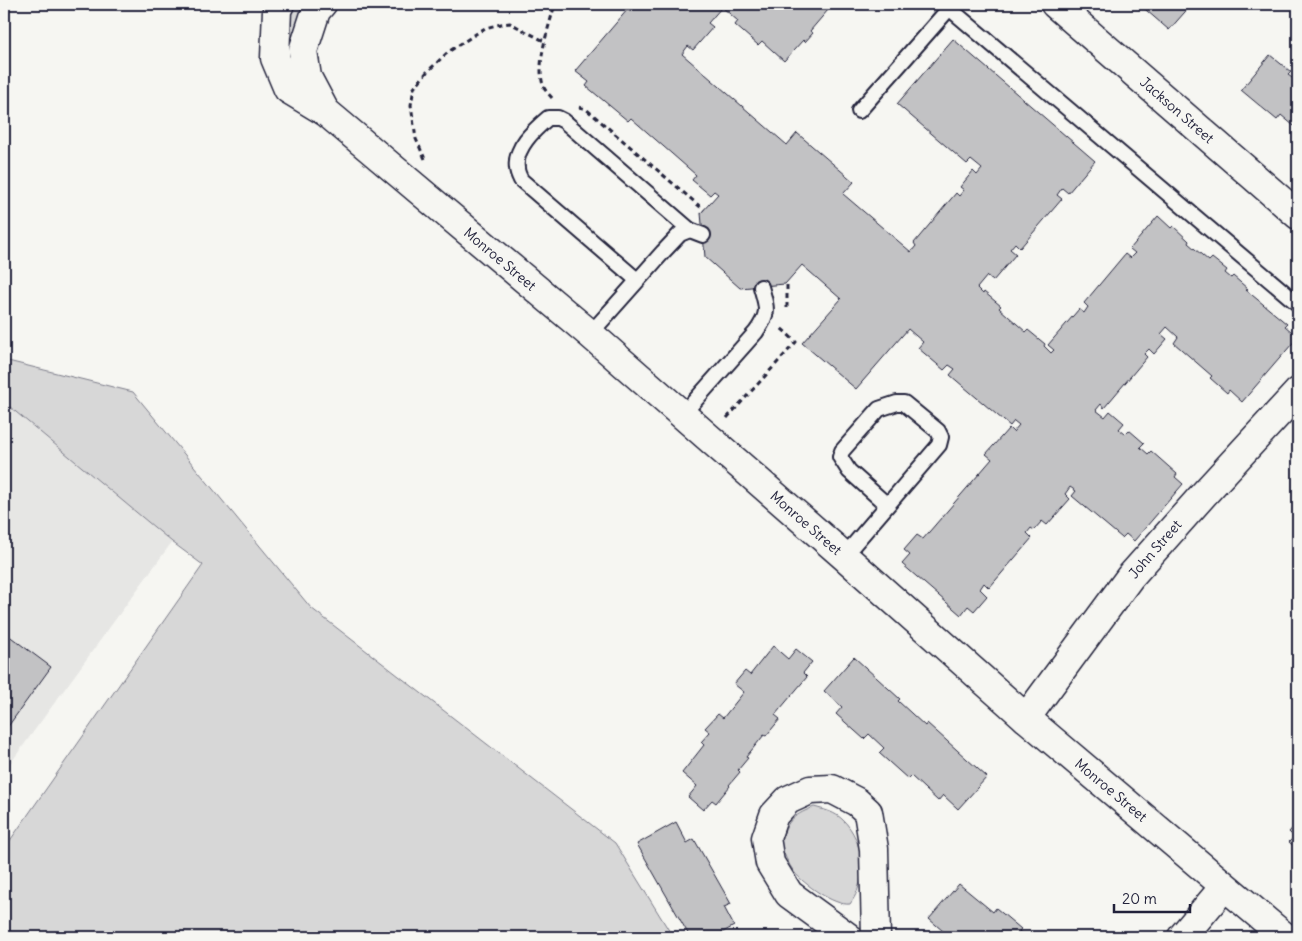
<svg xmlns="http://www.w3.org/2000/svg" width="1302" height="941" font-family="Delius,sans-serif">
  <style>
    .built { fill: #e6e6e4 }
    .green { fill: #d7d7d7; stroke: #7c7c89 }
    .building { fill: #c2c2c4; stroke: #22223b }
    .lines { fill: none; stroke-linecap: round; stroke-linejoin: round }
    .lane-casing { stroke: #22223b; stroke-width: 18 }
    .street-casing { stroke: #22223b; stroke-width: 31 }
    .path { stroke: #22223b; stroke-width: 3; stroke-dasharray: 5 4; stroke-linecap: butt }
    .lane { stroke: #f6f6f2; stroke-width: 14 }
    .street { stroke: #f6f6f2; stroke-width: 28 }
    .labels { text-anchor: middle; stroke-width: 5; stroke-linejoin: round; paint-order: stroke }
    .street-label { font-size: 14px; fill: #22223b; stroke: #f6f6f2 }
  </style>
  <rect width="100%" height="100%" fill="#f6f6f2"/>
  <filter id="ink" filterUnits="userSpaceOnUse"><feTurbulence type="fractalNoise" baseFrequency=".02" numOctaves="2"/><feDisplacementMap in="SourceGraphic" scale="10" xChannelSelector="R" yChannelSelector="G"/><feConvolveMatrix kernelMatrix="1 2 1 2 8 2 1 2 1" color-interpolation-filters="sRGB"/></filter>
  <g filter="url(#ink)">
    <path class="built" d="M4 402 172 542 4 772Z"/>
    <g class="green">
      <path d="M289 4H310L295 58 285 64Z"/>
      <path d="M4 360 133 392 311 608 615 843 673 937H4V849L203 565 172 542 4 402Z"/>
      <path d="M814 807C825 810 835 812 843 820 864 840 868 881 850 904 834 906 804 884 794 872 788 863 784 854 780 844 788 820 790 817 814 807Z"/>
    </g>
    <g class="building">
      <path d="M637 4H820L828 10 810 31 813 33 805 42 803 40 784 61 762 41 758 45 735 25 738 21 722 7 708 23 713 27 693 50 688 46 682 54 787 145 797 133 854 182 843 194 911 252 916 246 914 243 956 193 959 196 964 190 960 187 973 171 977 175 982 169 971 160 967 164 897 104 953 39 1095 161 1068 193 1062 188 1057 195 1062 199 1020 248 1015 243 1010 249 1016 254 993 281 987 276 977 288 983 294 984 292 1001 306 999 308 1026 332 1028 330 1045 344 1044 346 1051 353 1054 350 1048 345 1079 309 1084 313 1088 307 1084 303 1125 254 1130 258 1135 253 1130 249 1158 216 1171 228 1173 226 1189 241 1188 243 1209 261 1212 258 1227 270 1225 273 1231 278 1233 276 1248 289 1246 290 1287 324 1285 326 1298 337 1242 402 1229 390 1227 393 1210 378 1212 376 1174 343 1178 337 1167 327 1161 334 1167 339 1154 354 1149 349 1144 354 1147 357 1104 408 1101 404 1096 410 1105 417 1110 411 1124 423 1119 429 1125 434 1129 430 1144 443 1140 447 1148 454 1151 451 1177 474 1175 477 1183 484 1134 541 1126 534 1122 538 1072 496 1076 491 1070 487 1065 494 1070 499 1047 525 1042 521 1034 530 1031 528 1027 533 1032 538 989 588 984 583 980 589 987 596 974 611 968 606 961 615 902 564 910 555 904 550 917 535 923 539 992 459 986 454 1009 428 1013 432 1019 425 1014 421 1010 426 950 375 955 369 949 365 944 370 918 348 923 342 908 329 856 389 802 343 841 299 802 265 785 284 740 288 705 257 701 213 718 194 714 191 710 195 692 180 696 175 631 118 628 121 586 86 589 82 575 71 628 9 630 12Z"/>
      <path d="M1139 4H1192L1169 30Z"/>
      <path d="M1270 55 1291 72 1288 75 1298 82V121L1294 126 1281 115 1277 120 1241 90Z"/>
      <path d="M4 632 51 667 4 732Z"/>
      <path d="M773 646 788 659 796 649 812 662 803 673 807 677 775 715 780 719 766 736 764 735 746 757 748 758 738 770 740 772 729 785 730 786 716 803 712 800 703 810 688 797 697 786 682 773 704 745 701 742 710 732 705 728 718 714 723 718 744 692 734 684 745 671 750 675Z"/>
      <path d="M854 657 900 699 898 701 925 726 927 723 987 777 958 809 943 795 938 801 911 776 908 779 879 753 884 748 869 734 864 739 836 714 842 707 824 691Z"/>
      <path d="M676 822 687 843 694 839 731 904 724 907 734 926 714 937H690L637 844Z"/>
      <path d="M1298 822V850L1289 842 1294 837 1289 832Z"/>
      <path d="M959 884 993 912 996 908 1021 929 1019 931 1026 937H950L929 919Z"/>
    </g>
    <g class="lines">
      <defs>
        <g id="lane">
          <path d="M949 8 1298 304"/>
          <path d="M859 111 953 4"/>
          <path d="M637 280 521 180C519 176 517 172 517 168 514 148 534 130 548 118H558L564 121 690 230"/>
          <path d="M590 334 663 252 680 234 690 230 703 235"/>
          <path d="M683 414 756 332C770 312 767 308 761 287"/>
          <path d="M844 556 939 445 941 437 938 431 904 403H897L879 409 842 451 840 457 849 471 887 505"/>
        </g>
        <g id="street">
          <path d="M280 4 277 10 275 58 288 89 326 112 590 334 844 556 1026 718 1285 937"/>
          <path d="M322 4 316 11 303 51 307 77 325 111"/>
          <path d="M1055 4 1298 215"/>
          <path d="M1026 718 1130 577 1203 495 1298 392"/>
          <path d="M848 937 789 894 770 863 766 838 774 815 788 800 810 790 832 789 857 802 868 812 874 849 876 937"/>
          <path d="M1182 937 1224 887"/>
        </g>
      </defs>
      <use href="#lane" class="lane-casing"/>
      <use href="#street" class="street-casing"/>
      <g class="path">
        <path d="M552 98C549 94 544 90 543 85 536 61 549 27 555 4"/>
        <path d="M579 107 586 109 704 210"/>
        <path d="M425 159 416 139 411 105 414 88 427 72 448 52 485 28 501 24 510 23 544 41"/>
        <path d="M787 308V282"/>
        <path d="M727 418 796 342 781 328"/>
      </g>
      <use href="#lane" class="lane"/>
      <use href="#street" class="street"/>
    </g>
  </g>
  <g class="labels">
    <g class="street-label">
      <text transform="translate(1177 110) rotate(41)" y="5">Jackson Street</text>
      <text transform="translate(500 259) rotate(40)" y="5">Monroe Street</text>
      <text transform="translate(806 523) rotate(41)" y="5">Monroe Street</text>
      <text transform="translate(1155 549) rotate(-49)" y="5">John Street</text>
      <text transform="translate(1111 790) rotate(40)" y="5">Monroe Street</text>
    </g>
  </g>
  <rect width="1302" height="941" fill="none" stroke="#f6f6f2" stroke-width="20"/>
  <rect x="10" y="10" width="1282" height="921" fill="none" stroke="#22223b" stroke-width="2" filter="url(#ink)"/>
  <path d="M1114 904v8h76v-8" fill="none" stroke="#22223b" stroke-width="2.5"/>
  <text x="1122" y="904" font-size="15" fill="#22223b" stroke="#f6f6f2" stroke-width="4" paint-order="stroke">20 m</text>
</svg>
